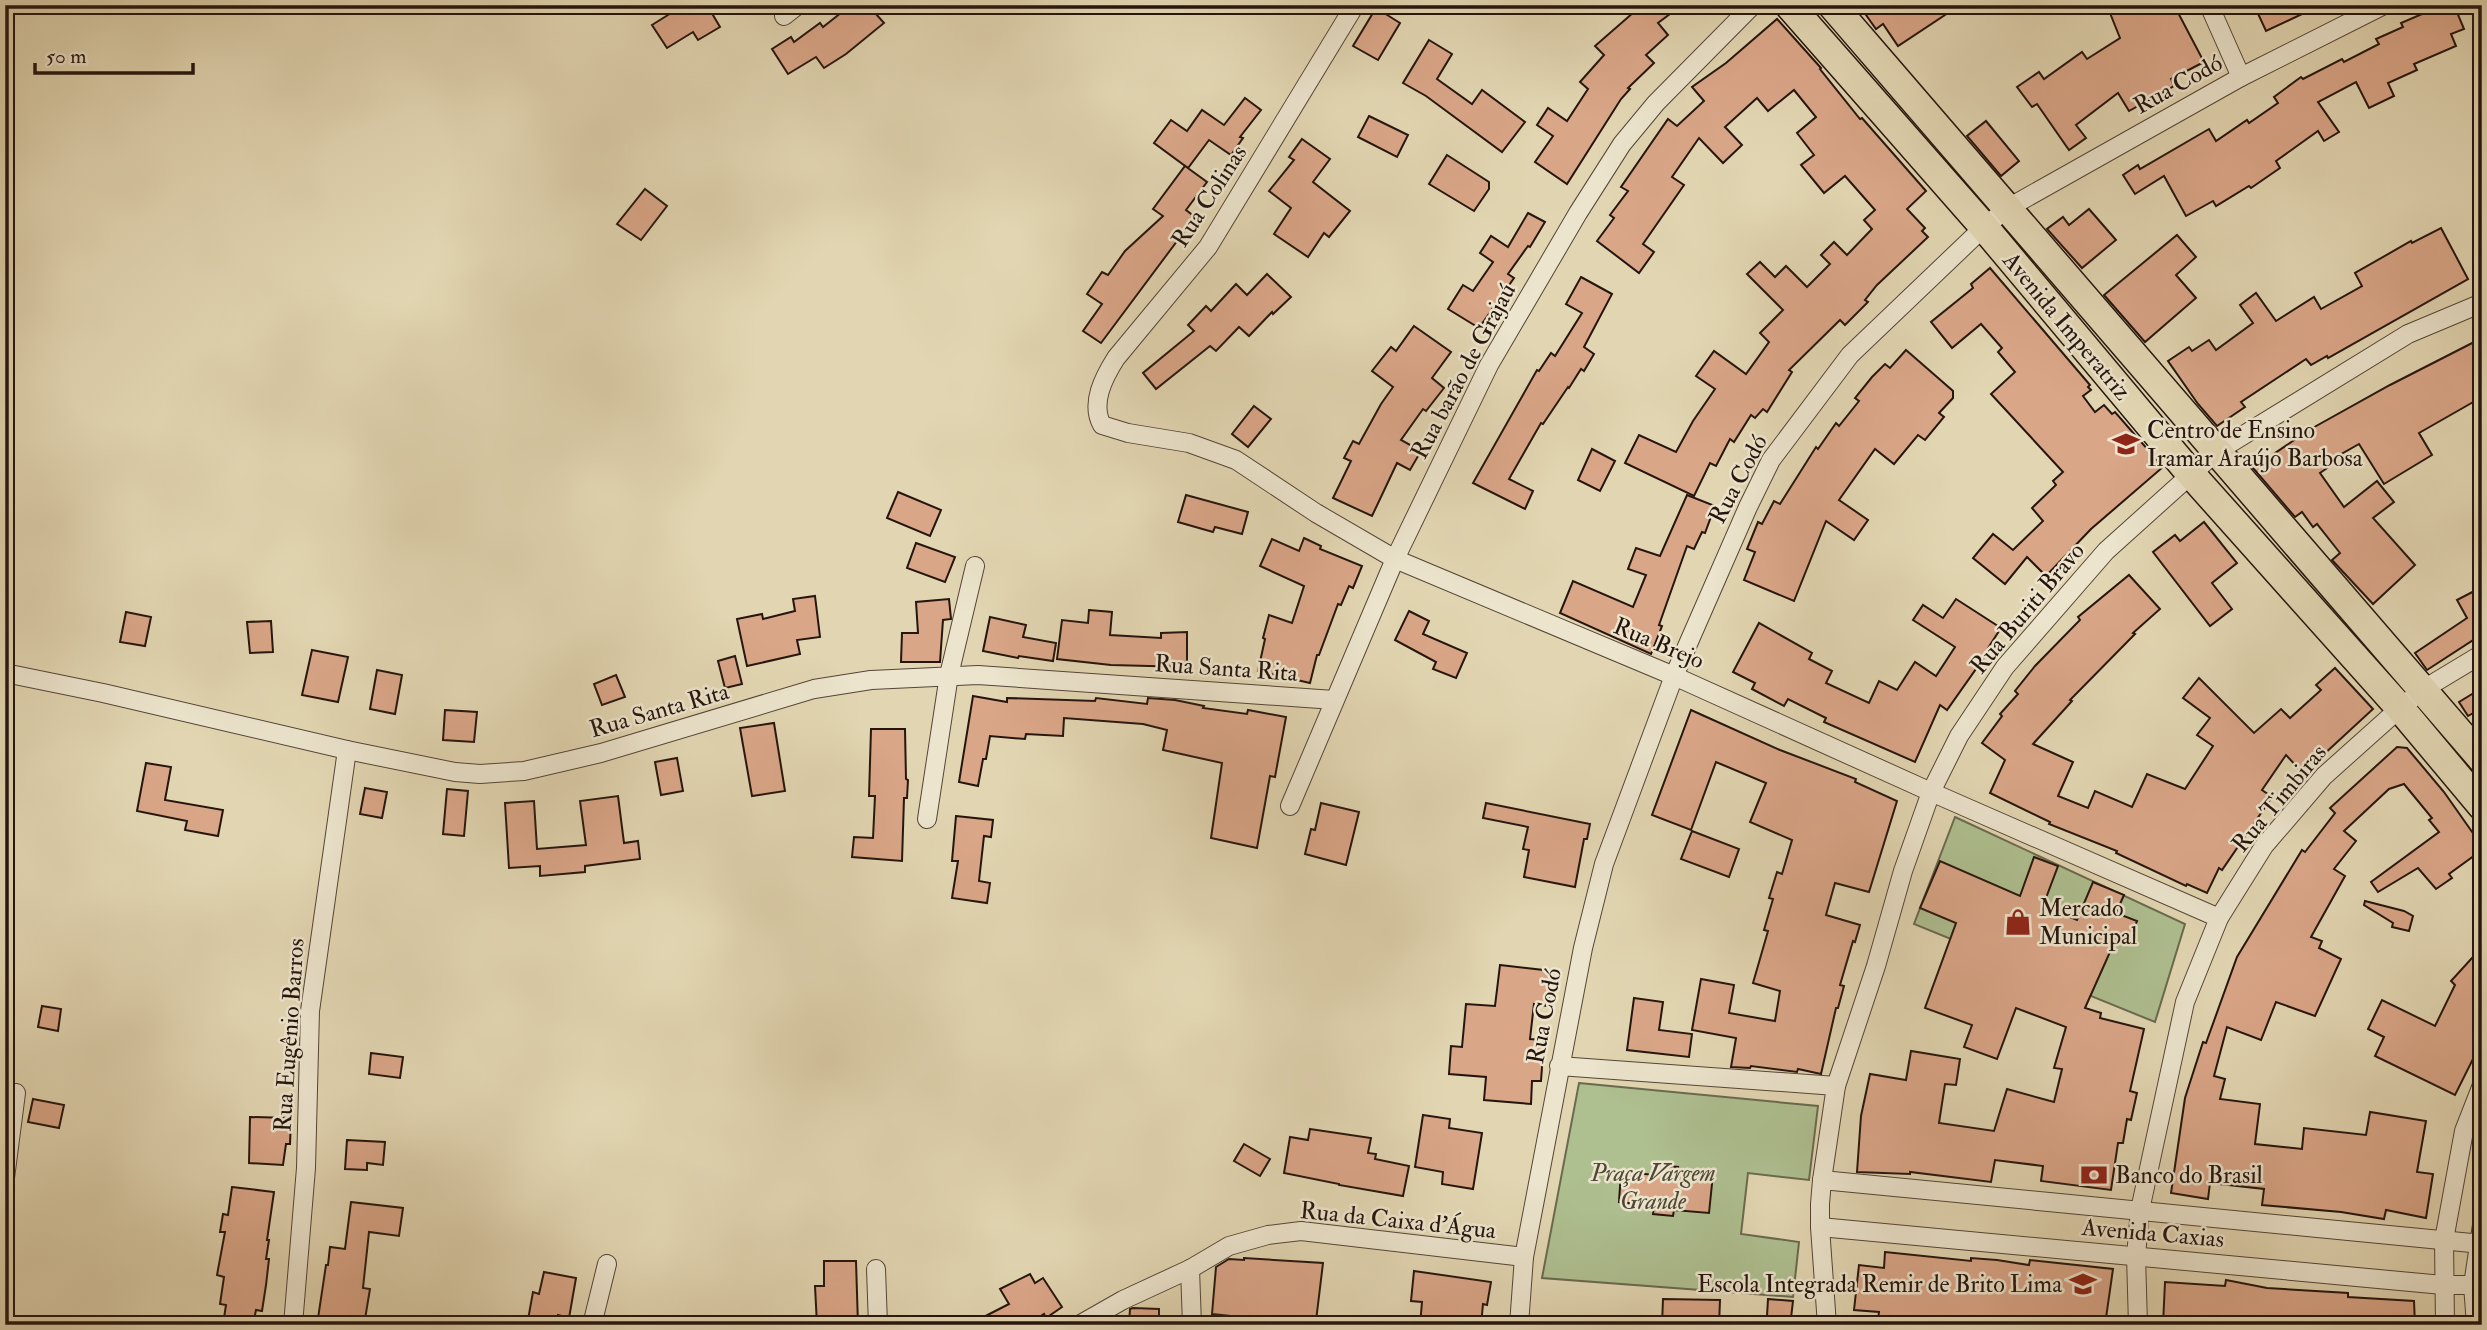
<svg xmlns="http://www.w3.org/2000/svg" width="2487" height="1330" font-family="'IM FELL Double Pica',serif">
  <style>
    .green { fill: #aebf90; stroke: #6a6a4f; stroke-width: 2 }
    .building { fill: #daa688; stroke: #25150e; stroke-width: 2 }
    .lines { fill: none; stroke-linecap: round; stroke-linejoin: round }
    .minor-casing { stroke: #544537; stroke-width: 20 }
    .primary-casing { stroke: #25150e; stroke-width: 31 }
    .minor { stroke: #ece4cd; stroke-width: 18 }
    .primary { stroke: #e2d6b2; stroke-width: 28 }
    .labels { text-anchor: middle; stroke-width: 5; stroke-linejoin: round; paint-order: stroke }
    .street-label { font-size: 24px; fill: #25150e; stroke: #ece4cd }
    .poi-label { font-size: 24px; fill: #25150e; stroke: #ece4cd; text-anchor: start }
    .park-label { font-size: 24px; font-style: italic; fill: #4e4835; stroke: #ece4cd }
  </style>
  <rect width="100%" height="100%" fill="#e2d6b2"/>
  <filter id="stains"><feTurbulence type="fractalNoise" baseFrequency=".00286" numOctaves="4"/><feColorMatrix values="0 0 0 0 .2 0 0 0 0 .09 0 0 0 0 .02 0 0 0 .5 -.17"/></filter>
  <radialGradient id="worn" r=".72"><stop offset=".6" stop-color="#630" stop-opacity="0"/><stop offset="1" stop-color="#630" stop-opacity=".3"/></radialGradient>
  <g class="green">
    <path d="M1955 817 2185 924 2155 1022 1914 924Z"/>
    <path d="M1579 1083 1818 1106 1809 1180 1748 1173 1741 1234 1799 1242 1793 1297 1542 1278Z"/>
  </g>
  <g class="building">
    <path d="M684 5H707L720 27 698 40 693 32 667 48 652 25Z"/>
    <path d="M851 5H868L884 23 846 54 824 68 816 57 788 74 772 49 791 37 794 42 820 23 823 27Z"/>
    <path d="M1642 5H1682L1658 23 1668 35 1646 55 1654 63 1628 88 1630 89 1621 99 1567 184 1535 162 1553 136 1537 125 1548 108 1567 121 1588 89 1580 82 1604 55 1595 46Z"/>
    <path d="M1859 5H1960L1898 46 1883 24 1876 29Z"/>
    <path d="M2127 5H2174L2204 62 2171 79 2174 86 2129 111 2118 93 2076 125 2086 138 2069 150 2037 104 2032 107 2017 87 2039 72 2044 79 2082 52 2087 59 2120 38 2110 13Z"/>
    <path d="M2254 5H2321L2266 31Z"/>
    <path d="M2443 5H2454L2464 29 2451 34 2456 46 2414 64 2417 70 2388 83 2394 96 2369 108 2356 82 2318 102 2339 132 2324 141 2318 131 2276 161 2280 168 2251 188 2249 186 2216 206 2213 201 2186 216 2164 176 2135 194 2123 175 2138 165 2140 169 2209 129 2216 141 2247 120 2249 123 2278 103 2274 97 2301 77 2303 79 2342 59 2344 62 2379 44 2376 39 2403 27 2401 23Z"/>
    <path d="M1376 8 1400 23 1378 60 1353 46Z"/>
    <path d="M1777 19 1821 68 1820 69 1860 119 1862 118 1926 191 1907 209 1925 228 1922 231 1928 237 1877 285 1865 300 1868 302 1845 325 1840 320 1789 370 1792 372 1767 412 1763 409 1755 418 1751 415 1734 442 1730 439 1716 466 1710 463 1694 496 1625 463 1639 435 1676 452 1693 421 1715 389 1696 376 1714 351 1746 374 1769 342 1760 333 1783 310 1747 274 1760 262 1775 277 1786 266 1807 287 1830 264 1821 255 1834 242 1847 255 1872 229 1864 220 1875 210 1845 176 1824 193 1801 165 1814 155 1797 133 1816 117 1794 90 1768 111 1757 98 1725 127 1742 145 1723 163 1699 138 1672 177 1684 185 1643 244 1654 252 1639 273 1597 241 1614 218 1610 215 1628 191 1621 187 1668 119 1677 126 1704 101 1692 87 1726 63Z"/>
    <path d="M1429 40 1452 54 1437 79 1472 104 1482 90 1525 122 1502 152 1426 96 1403 83Z"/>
    <path d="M1245 98 1261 110 1240 137 1243 138 1231 155 1209 140 1188 168 1154 143 1171 120 1187 131 1202 110 1224 125Z"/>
    <path d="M1369 116 1408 135 1397 157 1358 137Z"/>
    <path d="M1986 121 2019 161 2001 176 1967 136Z"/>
    <path d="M1302 139 1330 159 1313 182 1350 211 1329 237 1324 233 1308 257 1274 234 1291 208 1269 191 1294 160 1289 157Z"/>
    <path d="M1447 155 1489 182V189L1474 211 1429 184Z"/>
    <path d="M1185 166 1207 182 1186 210 1195 217 1101 343 1083 331 1102 304 1087 294 1102 272 1108 275 1125 251 1163 216 1153 209Z"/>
    <path d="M645 189 667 206 641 240 617 224Z"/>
    <path d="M2089 209 2116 240 2082 268 2047 229 2063 217 2069 225Z"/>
    <path d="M1528 213 1545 222 1530 247 1528 246 1508 274 1514 278 1479 328 1448 309 1463 285 1473 291 1493 262 1480 253 1491 236 1508 247Z"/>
    <path d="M2441 228 2468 279 2328 358 2327 356 2311 365 2306 359 2241 402 2245 407 2217 426 2198 404 2168 361 2189 347 2192 351 2209 340 2216 350 2253 323 2240 305 2256 293 2276 321 2314 297 2321 309 2362 286 2355 273 2411 241 2412 243Z"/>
    <path d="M2177 235 2196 257 2176 275 2196 298 2145 342 2104 295Z"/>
    <path d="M1990 268 2090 385 2088 387 2091 390 2083 396 2095 412 2104 405 2112 414 2115 412 2163 467 2091 529 2046 576 2027 557 2005 584 1973 558 1993 534 2013 550 2043 521 2032 508 2056 485 2053 481 2063 472 1991 394 2015 372 1998 352 2002 348 1981 324 1952 348 1931 322 1973 288 1971 284Z"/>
    <path d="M1267 274 1291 297 1273 314 1272 312 1249 336 1239 327 1216 351 1210 346 1156 389 1143 373 1194 331 1188 325 1206 306 1211 311 1236 284 1247 295Z"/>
    <path d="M1581 277 1612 294 1584 347 1594 354 1584 371 1581 369 1569 388 1568 387 1543 424 1541 423 1509 479 1533 491 1525 509 1473 483 1537 370 1539 371 1551 353 1555 356 1582 313 1566 304Z"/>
    <path d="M1414 326 1451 352 1432 378 1444 388 1426 411 1423 409 1401 440 1421 451 1410 470 1397 463 1372 516 1333 498 1351 461 1344 458 1353 441 1359 444 1381 404 1393 387 1372 371 1391 347 1396 351Z"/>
    <path d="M2482 338V397L2419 433 2432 455 2384 484 2359 444 2331 460 2333 464 2320 473 2344 507 2377 481 2394 502 2373 518 2415 565 2373 604 2332 560 2340 553 2317 524 2313 527 2302 512 2295 517 2253 468 2309 430 2390 385Z"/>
    <path d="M1906 350 1953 391V398L1939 413 1944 417 1925 440 1918 435 1894 464 1875 449 1839 500 1868 520 1854 540 1826 521 1794 601 1744 580 1755 552 1747 549 1758 522 1762 524 1774 501 1780 504 1816 447 1818 449 1836 423 1839 426 1859 401 1855 398 1872 377 1885 364 1890 368Z"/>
    <path d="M1254 406 1271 419 1248 447 1232 434Z"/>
    <path d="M1592 449 1615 461 1600 491 1578 480Z"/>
    <path d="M898 492 941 510 930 536 887 518Z"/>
    <path d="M1186 495 1248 512 1242 534 1215 527 1213 532 1178 522Z"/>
    <path d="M1687 495 1715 506 1705 533 1702 532 1694 549 1687 546 1659 625 1662 626 1651 654 1560 613 1573 581 1633 607 1646 575 1628 569 1636 548 1660 556Z"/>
    <path d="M2204 522 2237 563 2212 583 2232 609 2210 626 2153 552 2175 535 2180 541Z"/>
    <path d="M1304 538 1321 546 1320 549 1362 566 1353 588 1349 586 1341 605 1338 604 1319 655H1317L1310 683 1258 671 1265 639 1263 638 1269 615 1292 623 1304 586 1260 566 1272 539 1299 551Z"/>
    <path d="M916 543 955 557 945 582 907 568Z"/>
    <path d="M2129 575 2160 609 2133 633 2135 634 2070 700 2072 701 2033 744 2073 762 2058 796 2088 808 2095 791 2132 807 2147 774 2185 789 2213 746 2197 735 2210 718 2183 698 2199 678 2254 733 2281 709 2290 718 2321 690 2316 685 2335 668 2373 709 2322 756 2318 751 2299 769 2286 755 2262 790 2272 797 2222 870 2219 868 2207 893 2187 884 2186 886 2116 853 2117 851 2049 824 2050 822 1990 793 2005 760 1982 743 2002 716 2000 714 2018 694 2015 691 2035 666 2080 620 2078 617Z"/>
    <path d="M2482 587V643L2478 637 2427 670 2415 653 2467 618 2457 600Z"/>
    <path d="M815 596 820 637 797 640 800 654 747 666 737 619 762 614 763 619 795 611 793 599Z"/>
    <path d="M949 599 951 619 943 620 940 662H901L902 633H918L916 602Z"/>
    <path d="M1956 599 2001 628 1988 648 1990 649 1947 710 1940 705 1915 762 1824 722 1826 718 1788 699 1784 706 1752 689 1755 683 1733 672 1759 623 1812 653 1809 659 1832 671 1826 683 1869 703 1879 681 1897 690 1915 662 1936 676 1955 647 1913 620 1923 605 1943 618Z"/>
    <path d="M1089 610 1112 612 1110 635 1161 638V633L1187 632V667L1111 665 1057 659 1062 620 1088 623Z"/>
    <path d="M1409 611 1429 621 1423 634 1467 653 1456 678 1433 669 1436 662 1395 640Z"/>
    <path d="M126 612 151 617 145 646 120 642Z"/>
    <path d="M990 617 1026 625 1023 637 1056 643 1053 661 1019 656 1018 658 983 651Z"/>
    <path d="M271 621 273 652 250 653 247 622Z"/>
    <path d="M312 650 348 657 338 702 302 695Z"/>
    <path d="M735 656 742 684 725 688 718 661Z"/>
    <path d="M377 670 402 675 395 714 370 709Z"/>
    <path d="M616 675 625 697 602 705 594 684Z"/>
    <path d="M2482 688V708L2468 716 2459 702Z"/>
    <path d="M973 696 1007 702V698L1095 701 1096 698 1147 704 1148 698 1175 700 1204 706 1203 708 1247 714 1248 710 1286 717 1275 777 1270 776 1257 848 1211 838 1222 763 1163 750 1167 730 1143 724 1064 718 1063 736 1026 734 1025 739 990 736 986 759H983L978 786 959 782Z"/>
    <path d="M445 710 477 712 474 742 443 740Z"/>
    <path d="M1691 710 1780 750 1856 779 1855 782 1897 801 1869 892 1835 883 1826 915 1860 925 1855 942 1853 941 1840 985 1844 986 1838 1008H1836L1821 1074 1798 1069 1797 1072 1751 1066 1750 1068 1731 1067 1736 1038 1692 1030 1701 979 1734 985 1729 1013 1775 1021 1780 991 1753 983 1768 931 1764 930 1773 899 1769 898 1777 872 1782 874 1792 840 1750 822 1766 783 1716 762 1691 830 1652 815Z"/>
    <path d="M774 723 785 791 752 796 740 728Z"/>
    <path d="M871 729H905L906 779 908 780 907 798H904L902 861 852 857 854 837 873 838 875 796H869Z"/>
    <path d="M2397 747 2407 748 2444 792 2482 846V850L2449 874 2452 878 2436 889 2418 868 2378 892 2371 882 2439 832 2429 820 2432 818 2404 784 2389 789 2344 831 2356 841 2334 869 2345 876 2311 937 2322 941 2319 948 2341 959 2315 1016 2276 1002 2261 1040 2227 1027 2214 1076 2225 1079 2220 1099 2260 1104 2255 1144 2302 1149 2304 1128 2366 1135 2370 1112 2426 1121 2417 1172 2433 1174 2426 1218 2386 1210 2384 1219 2341 1212 2262 1205 2264 1189 2210 1183 2208 1199 2171 1193 2185 1098 2203 1042 2206 1043 2237 957 2302 850 2305 852 2335 813 2330 808Z"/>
    <path d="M677 758 683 791 661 795 655 762Z"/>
    <path d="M146 763 171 767 165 800 223 810 218 836 185 830 187 821 137 811Z"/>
    <path d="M365 788 387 792 382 818 360 814Z"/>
    <path d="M447 789 468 791 464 836 443 834Z"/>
    <path d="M618 796 624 843 638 841 640 859 585 866V872L540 876V866L509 868 505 803 534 801 537 849 586 845 580 801Z"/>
    <path d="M1321 803 1359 812 1346 865 1305 854 1311 829 1315 830Z"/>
    <path d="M1486 803 1590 824 1587 839H1584L1575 887 1524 877 1529 850 1523 849 1528 827 1483 818Z"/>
    <path d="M956 816 993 820 991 837 984 836 979 881 990 883 987 903 952 898 958 861H952Z"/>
    <path d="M1692 831 1739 849 1729 877 1681 859Z"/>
    <path d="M2034 857 2058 866 2043 906 2077 920 2093 882 2124 895 2116 913 2137 921 2130 939 2118 934 2085 1008 2101 1013 2100 1018 2144 1029 2130 1091 2137 1093 2131 1120 2127 1119 2123 1143H2118L2111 1190 2041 1181 2043 1166 1995 1160 1991 1182 1910 1172V1174L1857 1172 1861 1116 1870 1074 1906 1080 1911 1051 1960 1059 1956 1085 1945 1084 1939 1123 1994 1131 2007 1089 2054 1102 2062 1069 2054 1068 2066 1027 2016 1008 1997 1059 1964 1047 1972 1025 1925 1008 1956 923 1920 908 1940 861 2020 896Z"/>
    <path d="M2365 901 2404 911 2413 916 2409 931 2392 927 2393 923 2364 905Z"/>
    <path d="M2482 947V1041L2455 1095 2375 1056 2384 1037 2368 1029 2382 1000 2435 1026 2455 985 2451 981Z"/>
    <path d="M1500 965 1552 971 1548 1006 1534 1004 1530 1039 1544 1040 1541 1081H1532L1531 1104 1484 1100 1486 1077 1449 1074 1451 1046 1462 1047 1466 1004 1495 1006Z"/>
    <path d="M1634 998 1663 1002 1659 1030 1692 1034 1689 1057 1627 1050Z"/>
    <path d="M42 1006 61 1009 58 1031 38 1027Z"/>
    <path d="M371 1053 403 1057 400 1078 369 1074Z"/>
    <path d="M33 1099 64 1105 59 1128 28 1122Z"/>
    <path d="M1423 1115 1450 1119 1449 1128 1482 1133 1473 1189 1442 1184 1443 1172 1415 1167Z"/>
    <path d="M250 1117 291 1118 290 1144H286L283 1165 249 1163Z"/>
    <path d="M1310 1129 1371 1138 1368 1153 1376 1154 1375 1159 1409 1166 1403 1196 1339 1185V1184L1284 1173 1290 1137 1308 1140Z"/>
    <path d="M347 1140 385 1142 383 1165 367 1163V1170L345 1169Z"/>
    <path d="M1244 1144 1270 1159 1260 1176 1234 1161Z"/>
    <path d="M1657 1165 1678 1167 1677 1171 1713 1174 1709 1213 1674 1210 1673 1216 1653 1214 1654 1206 1619 1202 1621 1172 1656 1175Z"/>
    <path d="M232 1187 274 1192 267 1240H269L266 1259H269L266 1285 262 1311 256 1310 253 1325H228L229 1318H224L226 1305 220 1304 224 1277 217 1275 225 1232H220L223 1214 228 1215Z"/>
    <path d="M351 1202 403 1208 399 1236 369 1232 363 1288 370 1289 364 1325H317L326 1265H328L330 1247 345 1249Z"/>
    <path d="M1885 1252 1971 1261V1258L1997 1260 2029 1265 2030 1260 2113 1269 2105 1325H1908L1909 1322 1878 1319 1879 1312 1854 1310 1859 1265 1884 1268Z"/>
    <path d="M1244 1258 1323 1263 1316 1321 1259 1316V1319L1212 1314 1216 1267 1229 1259 1244 1260Z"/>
    <path d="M824 1261H856L858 1325H817L815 1286H824Z"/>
    <path d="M1414 1271 1491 1282 1487 1305 1483 1304 1481 1325H1420L1422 1302 1411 1301Z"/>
    <path d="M544 1272 576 1278 569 1318 558 1315 556 1325H527L533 1292 539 1294Z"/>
    <path d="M1030 1274 1035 1283 1043 1278 1062 1307 1046 1318 1044 1314 1027 1325H968L1009 1304 1000 1289Z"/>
    <path d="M2226 1280 2267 1288 2348 1293V1297L2414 1301 2415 1325H2163L2165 1282 2225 1286Z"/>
    <path d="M1663 1299 1720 1300 1719 1325H1662Z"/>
    <path d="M1768 1299 1793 1301 1791 1318 1767 1316Z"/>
    <path d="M1133 1308 1159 1309V1325H1129L1130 1309Z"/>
  </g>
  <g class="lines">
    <defs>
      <g id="minor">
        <path d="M1355 5 1208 247 1116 358C1104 377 1090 403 1102 425L1128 433 1189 443 1236 460 1316 513 1395 559 1674 676 1931 792 2219 918"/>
        <path d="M2209 5 2241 77"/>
        <path d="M784 16 798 5"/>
        <path d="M5 673 103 693 347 750 455 772 480 774 524 771 601 753 814 689 871 680 978 675 1334 700"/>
        <path d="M1290 806 1395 559 1489 365 1578 213 1622 144 1656 103 1753 5"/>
        <path d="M927 819 949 675 975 566"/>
        <path d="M1559 1066 1836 1086"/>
        <path d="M5 1178 16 1093"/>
        <path d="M1822 1180 2482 1244"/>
        <path d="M1820 1227 2443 1285H2482"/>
        <path d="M876 1269 878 1325"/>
        <path d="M1190 1269 1192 1325"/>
        <path d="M293 1325 306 1168 310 1011 347 750"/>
        <path d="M592 1325 607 1264"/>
        <path d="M1079 1325 1123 1300 1190 1269 1229 1246 1268 1235 1301 1231 1524 1257"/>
        <path d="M1519 1325 1524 1257 1583 948 1604 864 1674 676 1748 507 1771 460 1850 355 1984 227 2008 208 2241 77 2384 5"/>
        <path d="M1827 1325 1820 1227V1204L1822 1180 1836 1086 1876 966 1903 871 1931 792 1959 736 2005 667 2106 551 2216 452 2408 334 2482 303"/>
        <path d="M2138 1325 2136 1256 2140 1210 2185 1002 2219 918 2264 846 2324 776 2400 708 2424 689 2482 654"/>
        <path d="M2445 1325 2444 1240 2464 1131 2482 1085"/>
        <path d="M2476 1325 2473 1285 2482 1225"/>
      </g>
      <g id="primary">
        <path d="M1789 5 1984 227 2190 473 2400 708 2482 806"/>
        <path d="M1832 5 2482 759"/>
      </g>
    </defs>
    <use href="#minor" class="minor-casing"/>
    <use href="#primary" class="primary-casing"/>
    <use href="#minor" class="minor"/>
    <use href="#primary" class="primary"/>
  </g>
  <defs>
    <symbol id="school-bare" viewBox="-9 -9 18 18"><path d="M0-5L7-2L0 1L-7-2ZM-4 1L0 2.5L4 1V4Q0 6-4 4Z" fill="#8f2418" stroke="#ece4cd" stroke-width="2.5" paint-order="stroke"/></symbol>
    <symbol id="shop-bare" viewBox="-9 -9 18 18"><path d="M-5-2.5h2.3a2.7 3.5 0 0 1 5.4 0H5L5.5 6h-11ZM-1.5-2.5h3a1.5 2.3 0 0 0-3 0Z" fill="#8f2418" stroke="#ece4cd" stroke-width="2.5" paint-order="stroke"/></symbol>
    <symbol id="bank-bare" viewBox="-9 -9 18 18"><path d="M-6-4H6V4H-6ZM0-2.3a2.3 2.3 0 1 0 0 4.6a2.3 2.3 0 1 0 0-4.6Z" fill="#8f2418" stroke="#ece4cd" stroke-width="2.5" paint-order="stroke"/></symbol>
  </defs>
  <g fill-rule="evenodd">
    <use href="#school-bare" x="2107" y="425" width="38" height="38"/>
    <use href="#shop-bare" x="1999" y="903" width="38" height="38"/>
    <use href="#bank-bare" x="2075" y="1156" width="38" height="38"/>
    <use href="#school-bare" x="2064" y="1265" width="38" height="38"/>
  </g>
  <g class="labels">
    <g class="street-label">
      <text transform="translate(2178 84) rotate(-29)" y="8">Rua Codó</text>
      <text transform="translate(1209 196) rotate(-57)" y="8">Rua Colinas</text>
      <text transform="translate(2067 326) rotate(50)" y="8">Avenida Imperatriz</text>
      <text transform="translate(1463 371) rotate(-62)" y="8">Rua barão de Grajaú</text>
      <text transform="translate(1738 479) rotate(-62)" y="8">Rua Codó</text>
      <text transform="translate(2027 608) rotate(-50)" y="8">Rua Buriti Bravo</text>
      <text transform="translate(1659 643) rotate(23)" y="8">Rua Brejo</text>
      <text transform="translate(1226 668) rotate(4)" y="8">Rua Santa Rita</text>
      <text transform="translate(659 710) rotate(-16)" y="8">Rua Santa Rita</text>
      <text transform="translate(2279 798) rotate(-50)" y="8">Rua Timbiras</text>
      <text transform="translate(1544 1016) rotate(-79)" y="8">Rua Codó</text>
      <text transform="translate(289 1035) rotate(-86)" y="8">Rua Eugênio Barros</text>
      <text transform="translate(1398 1220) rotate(6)" y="8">Rua da Caixa d'Água</text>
      <text transform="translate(2153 1233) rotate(5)" y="8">Avenida Caxias</text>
    </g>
    <g class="poi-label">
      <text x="2147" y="438">Centro de Ensino<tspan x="2147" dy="28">Iramar Araújo Barbosa</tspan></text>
      <text x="2039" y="916">Mercado<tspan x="2039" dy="28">Municipal</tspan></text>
      <text x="2115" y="1183">Banco do Brasil</text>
      <text x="2062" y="1292" text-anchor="end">Escola Integrada Remir de Brito Lima</text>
    </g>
    <g class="park-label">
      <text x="1653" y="1181">Praça Vargem<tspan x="1653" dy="28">Grande</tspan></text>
    </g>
  </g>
  <rect width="2487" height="1330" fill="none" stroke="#e2d6b2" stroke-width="28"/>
  <rect x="7" y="7" width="2473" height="1316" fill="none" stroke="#25150e" stroke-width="3.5"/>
  <rect x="14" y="14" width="2459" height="1302" fill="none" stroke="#25150e" stroke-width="2"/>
  <path d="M35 63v10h158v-10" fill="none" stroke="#25150e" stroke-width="3.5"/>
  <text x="46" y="63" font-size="21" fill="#25150e" stroke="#ece4cd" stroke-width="5" paint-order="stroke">50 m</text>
  <rect width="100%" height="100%" filter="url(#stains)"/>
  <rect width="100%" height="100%" fill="url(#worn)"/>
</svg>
